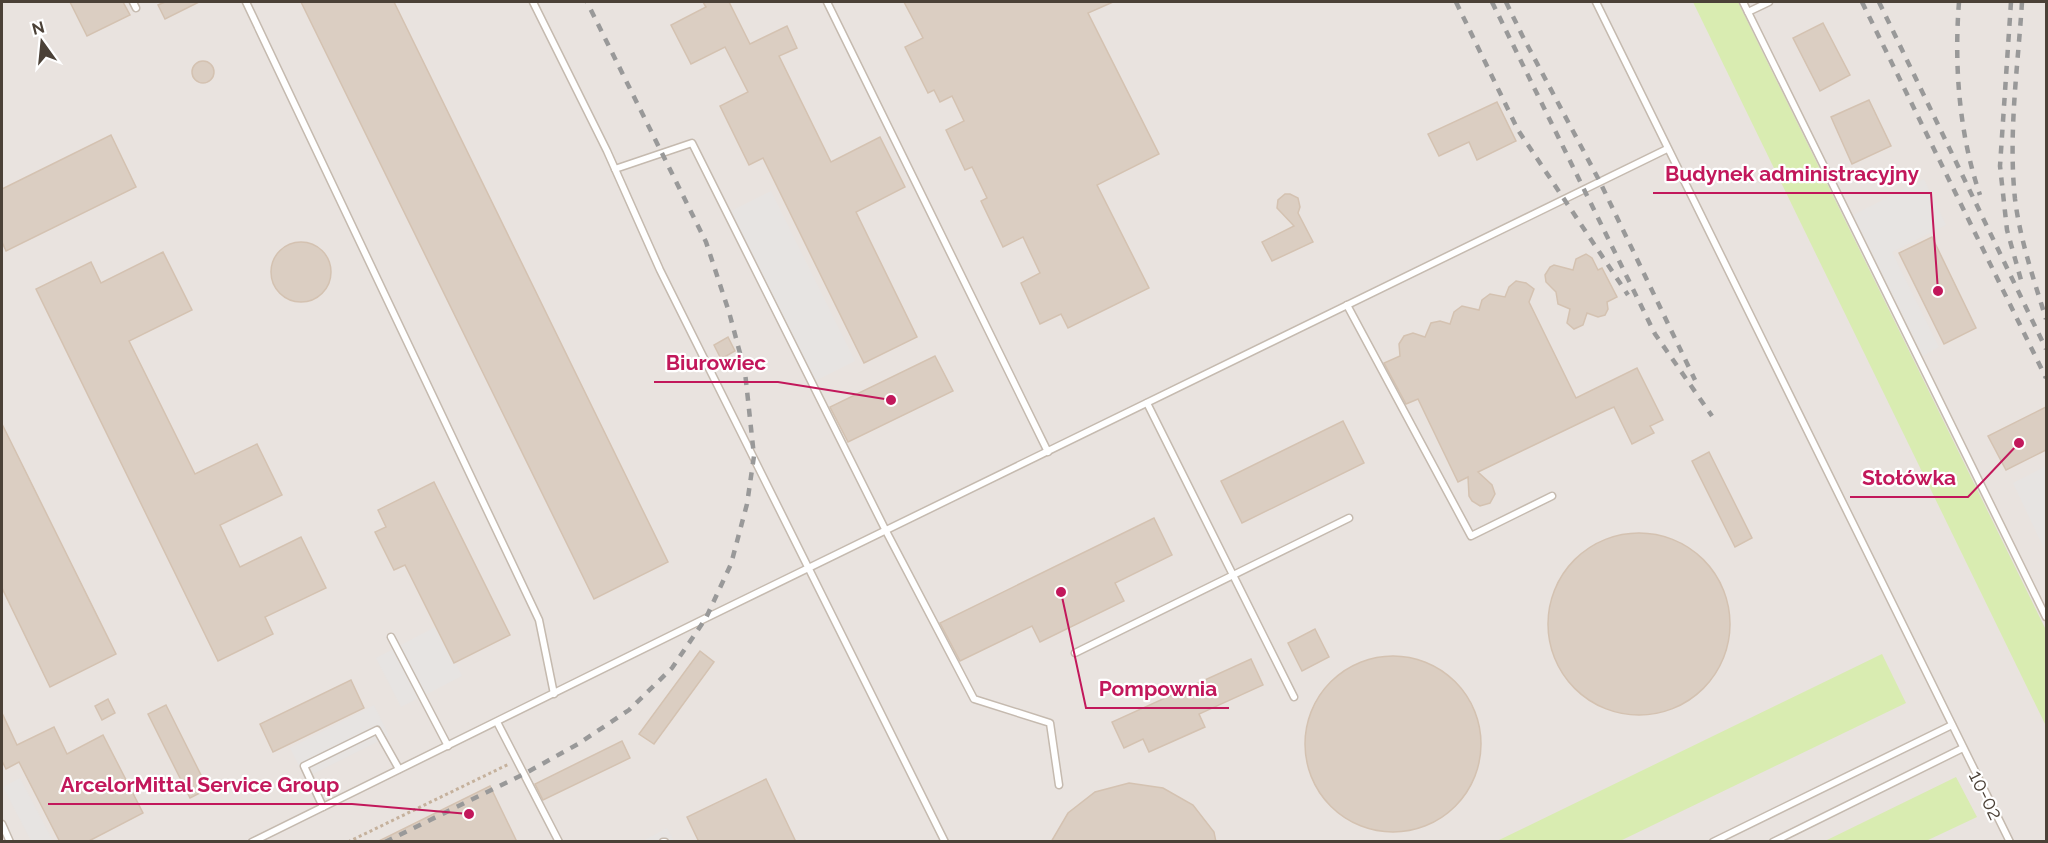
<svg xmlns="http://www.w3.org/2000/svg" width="2048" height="843" font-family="Raleway,sans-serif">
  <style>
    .industrial { fill: #e9e3df }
    .green { fill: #d9ecb1 }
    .parking { fill: #e7e4e2 }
    .building { fill: #dbcec2; stroke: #d4c2b1; stroke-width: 1.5 }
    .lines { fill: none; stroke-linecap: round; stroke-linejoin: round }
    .service-casing { stroke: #c5baaf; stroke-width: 9 }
    .path { stroke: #c5b19c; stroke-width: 3; stroke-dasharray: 3 3; stroke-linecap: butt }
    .service { stroke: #fff; stroke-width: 6 }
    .rail { stroke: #999; stroke-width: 4.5; stroke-dasharray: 8 8; stroke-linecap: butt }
    .labels { text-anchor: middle; stroke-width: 4.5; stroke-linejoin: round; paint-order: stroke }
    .street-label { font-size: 20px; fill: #4b4137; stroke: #fff }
    .leader { fill: none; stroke: #c2185b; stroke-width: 2 }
    .callout-dot { fill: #c2185b; stroke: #fff; stroke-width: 2 }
    .callout-label { font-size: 21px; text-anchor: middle; font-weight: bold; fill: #c2185b; stroke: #fff; stroke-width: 4.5; stroke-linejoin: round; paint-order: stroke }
  </style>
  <rect width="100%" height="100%" fill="#f6f1ea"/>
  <path class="industrial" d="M2 2H2046V841L2 842Z"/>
  <g class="green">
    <path d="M1693 2H1738L2046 630V726Z"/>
    <path d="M1882 654 1906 703 1620 841H1497Z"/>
    <path d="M1956 777 1977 817 1926 841H1825Z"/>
  </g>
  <g class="parking">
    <path d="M1924 179 1946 225 1892 252 1939 347 1923 356 1853 215Z"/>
    <path d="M771 191 855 361 811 383 727 213Z"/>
    <path d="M2046 466V553L2013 483Z"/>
    <path d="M437 626 462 676 401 707 376 658Z"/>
    <path d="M374 705 389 736 305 778 290 748Z"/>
    <path d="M20 778 53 841H31L3 787Z"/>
    <path d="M667 828 674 841 641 842Z"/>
  </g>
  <g class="building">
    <path d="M70 2H123L130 15 87 36Z"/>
    <path d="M165 2H199L165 19 158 5Z"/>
    <path d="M301 2H394L668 562 594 599Z"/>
    <path d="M703 2H729L750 44 787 26 797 48 779 56 831 162 880 137 905 187 856 212 917 337 864 363 763 158 749 165 720 106 748 92 725 47 691 64 671 25 706 7Z"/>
    <path d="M904 2H1113L1088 13 1159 154 1097 185 1149 288 1068 328 1061 314 1040 324 1021 283 1040 273 1023 237 1003 247 981 201 987 198 972 167 965 170 946 130 964 121 952 96 940 102 934 90 928 93 905 47 923 38Z"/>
    <path d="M1823 23 1850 75 1820 91 1793 38Z"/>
    <circle cx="203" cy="72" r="11"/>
    <path d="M1869 100 1891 146 1852 164 1831 117Z"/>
    <path d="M1497 102 1516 141 1477 160 1469 142 1439 156 1428 134Z"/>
    <path d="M111 135 136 187 6 251 2 242V189Z"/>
    <path d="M1285 194H1290L1298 198 1300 207 1298 213 1313 242 1272 261 1262 242 1294 226 1277 208 1278 200Z"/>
    <path d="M1932 237 1976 328 1944 344 1899 253Z"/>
    <circle cx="301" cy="272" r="30"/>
    <path d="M163 252 192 310 129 341 195 474 257 444 282 495 220 525 240 567 301 537 326 588 265 617 273 634 218 661 36 289 91 262 101 283Z"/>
    <path d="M1586 254 1592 258 1598 270 1602 268 1617 297 1607 302 1608 309 1605 315 1598 317 1587 313 1583 325 1574 329 1567 323 1570 309 1558 304 1556 292 1546 282 1545 275 1550 267 1554 265 1573 270 1576 259Z"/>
    <path d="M1516 281 1526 283 1534 289 1529 302 1576 398 1637 368 1663 420 1650 426 1654 433 1632 444 1614 407 1607 410 1478 472 1492 485 1495 494 1490 503 1480 506 1472 501 1469 496 1468 477 1458 482 1418 399 1406 404 1384 363 1400 356 1399 344 1404 336 1413 333 1425 337 1431 323 1440 321 1450 324 1454 312 1462 306 1479 310 1482 300 1490 294 1505 297 1509 287Z"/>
    <path d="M728 337 735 351 721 359 714 345Z"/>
    <path d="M935 356 953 391 848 442 830 407Z"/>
    <path d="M2046 407V450L2006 470 1988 436Z"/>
    <path d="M1343 421 1364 463 1242 523 1221 481Z"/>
    <path d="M2 424 116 654 50 687 2 588Z"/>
    <path d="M1709 452 1752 538 1735 547 1692 461Z"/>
    <path d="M434 482 510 635 454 663 405 565 394 570 375 532 386 527 378 510Z"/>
    <path d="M1154 518 1172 555 1115 583 1124 601 1040 642 1032 626 960 661 940 623Z"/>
    <circle cx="1639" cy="624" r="91"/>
    <path d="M1315 629 1329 657 1302 671 1288 643Z"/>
    <path d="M700 651 714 662 654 744 639 734Z"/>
    <circle cx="1393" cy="744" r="88"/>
    <path d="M1251 659 1263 685 1199 714 1205 727 1149 752 1143 739 1124 748 1112 722Z"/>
    <path d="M351 680 364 708 273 752 260 724Z"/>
    <path d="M108 699 115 713 102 720 95 706Z"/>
    <path d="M166 705 208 789 190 798 148 714Z"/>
    <path d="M2 713 17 745 54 727 67 754 103 735 143 813 87 842H60L19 762 6 769 2 761Z"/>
    <path d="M622 741 630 758 543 800 535 784Z"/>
    <path d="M766 779 796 842H699L687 817Z"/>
    <path d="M1129 783 1163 788 1193 805 1214 832 1216 842H1051L1068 813 1095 792Z"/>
    <path d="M490 786 517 842H377Z"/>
  </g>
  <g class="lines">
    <defs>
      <g id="service">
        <path d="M133 2 136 8"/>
        <path d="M246 2 539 620 554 694"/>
        <path d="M533 2 607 151 660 270 945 842"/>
        <path d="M827 2 1048 452"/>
        <path d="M1596 2 2010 842"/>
        <path d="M1743 2 2046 617"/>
        <path d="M1748 12 1769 2"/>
        <path d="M615 169 692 143 886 531 974 699 1050 723 1059 785"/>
        <path d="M1347 305 1471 536 1552 496"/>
        <path d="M1147 403 1294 697"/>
        <path d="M391 637 448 746"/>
        <path d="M1075 653 1349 518"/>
        <path d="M497 722 559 842"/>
        <path d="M323 807 304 766 377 730 399 769"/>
        <path d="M2 824 10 842"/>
        <path d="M252 842 706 618 1667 149"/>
        <path d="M663 842H665"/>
        <path d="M1713 842 1952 725"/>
        <path d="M1773 842 1963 748"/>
      </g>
    </defs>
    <use href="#service" class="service-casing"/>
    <path class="path" d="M348 842 509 764"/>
    <use href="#service" class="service"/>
    <g class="rail">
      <path d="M1456 2 1518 130 1628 295"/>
      <path d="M1492 2 1655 334 1712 416"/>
      <path d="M1506 2 1522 35 1600 182 1695 380"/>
      <path d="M1862 2 2046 378"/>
      <path d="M1879 2 2046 349"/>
      <path d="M1959 2C1954 65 1959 134 1980 195"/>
      <path d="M2011 2 2000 166 2007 230 2021 280"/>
      <path d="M2022 2C2018 66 2008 134 2015 199 2020 240 2034 280 2046 319"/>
      <path d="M385 842 524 774 578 744 629 710 672 668 706 618 731 564 747 504 754 456 745 372 729 312 706 242 587 2"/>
    </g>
  </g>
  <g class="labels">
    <g class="street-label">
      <text transform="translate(1986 795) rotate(64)" y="7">10-02</text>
    </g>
  </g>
  <path class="leader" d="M1938 291L1931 193H1653M891 400L778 382H654M2019 443L1968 497H1850M1061 592L1086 708H1229M469 814L352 804H48"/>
  <g class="callout-dot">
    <circle cx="1938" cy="291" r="6"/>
    <circle cx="891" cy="400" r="6"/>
    <circle cx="2019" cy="443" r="6"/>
    <circle cx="1061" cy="592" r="6"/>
    <circle cx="469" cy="814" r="6"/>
  </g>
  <g class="callout-label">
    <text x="1792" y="181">Budynek administracyjny</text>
    <text x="716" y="370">Biurowiec</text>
    <text x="1909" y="485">Stołówka</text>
    <text x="1158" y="696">Pompownia</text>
    <text x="200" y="792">ArcelorMittal Service Group</text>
  </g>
  <rect width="2048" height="843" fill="none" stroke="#4b4137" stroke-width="6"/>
  <g transform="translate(42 42) rotate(345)" stroke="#ffffff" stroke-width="4.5" paint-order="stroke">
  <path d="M0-4.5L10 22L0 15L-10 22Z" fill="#4b4137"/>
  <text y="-9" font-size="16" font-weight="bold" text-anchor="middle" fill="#4b4137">N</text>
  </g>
</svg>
